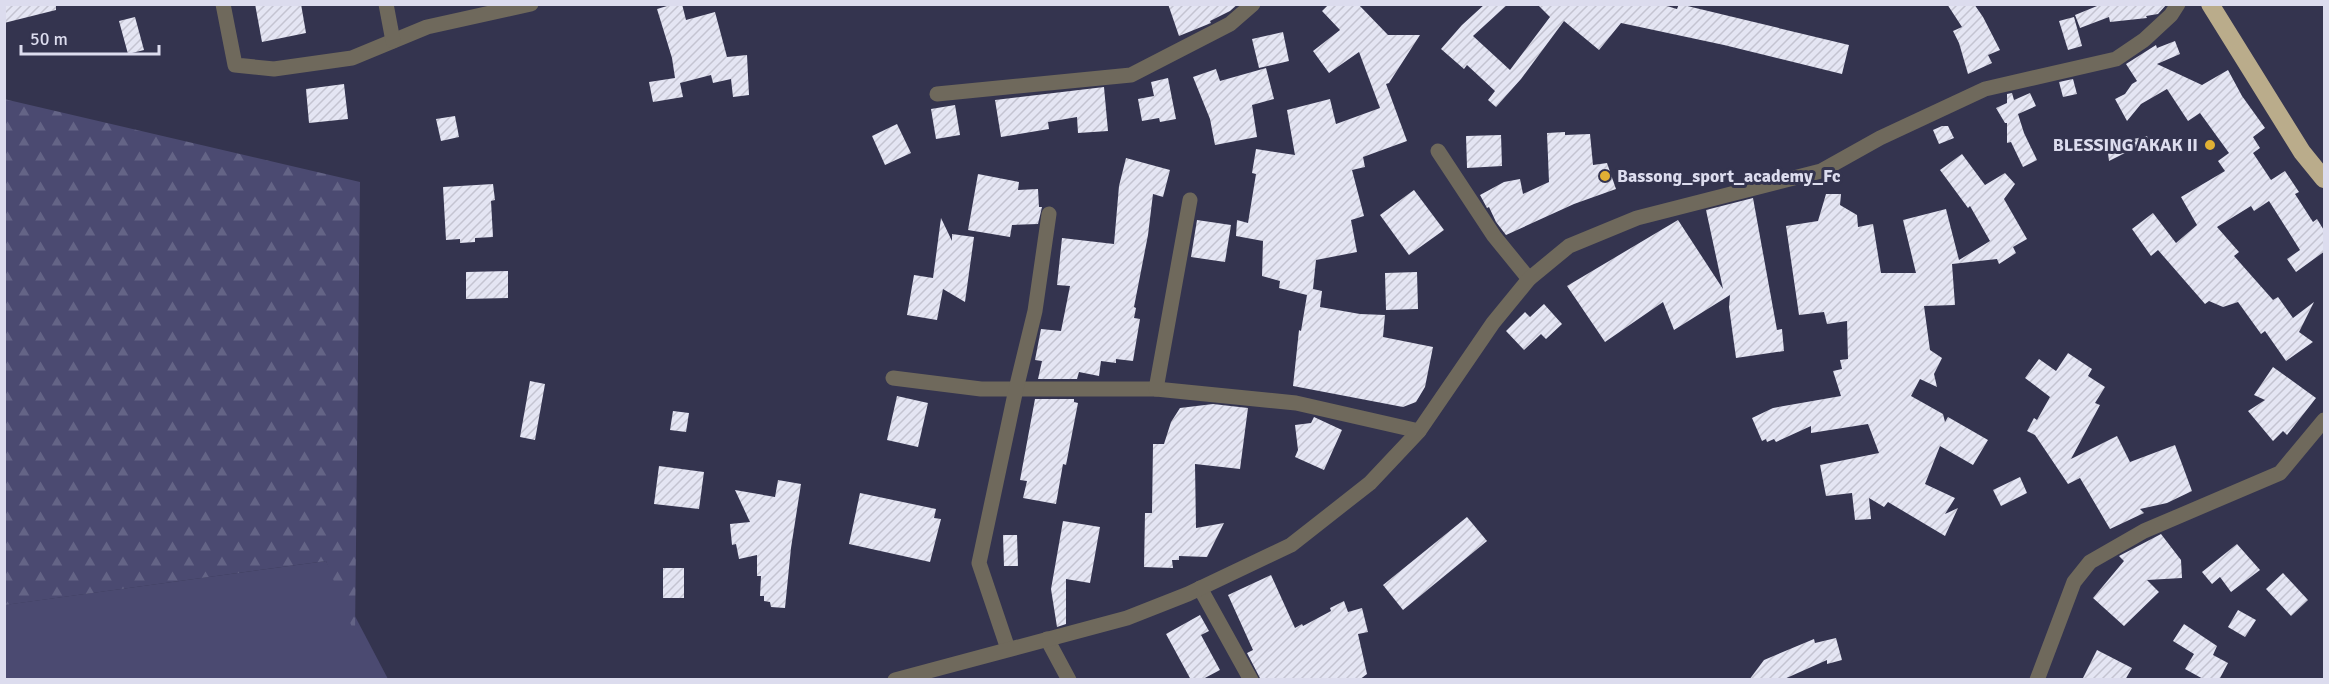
<svg xmlns="http://www.w3.org/2000/svg" width="2329" height="684" font-family="Signika,sans-serif">
  <style>
    .grass { fill: #4b4a71 }
    .forest { fill: url(#forest-firs) }
    .building { fill: url(#building-hatch) }
    .lines { fill: none; stroke-linecap: round; stroke-linejoin: round }
    .minor { stroke: #6f695c; stroke-width: 15 }
    .highway { stroke: #baac8b; stroke-width: 18 }
    .poi-dot { fill: #e0b034; stroke: #34344f; stroke-width: 2 }
    .labels { text-anchor: middle; stroke-width: 6; stroke-linejoin: round; paint-order: stroke }
    .poi-label { font-size: 18px; font-weight: bold; fill: #dcdcee; stroke: #34344f; text-anchor: end }
  </style>
  <defs>
    <pattern id="forest-firs" width="22" height="20" patternUnits="userSpaceOnUse" patternTransform="scale(1.5)"><rect width="22" height="20" fill="#4b4a71"/><path d="M5 1l3.5 6h-7zM16 11l3.5 6h-7z" fill="#646486"/></pattern>
    <pattern id="building-hatch" width="6" height="6" patternUnits="userSpaceOnUse" patternTransform="scale(1.5)"><rect width="6" height="6" fill="#e4e5f3"/><path d="M-1 1l2-2M0 6l6-6M5 7l2-2" fill="none" stroke="#c4c4d1"/></pattern>
  </defs>
  <rect width="100%" height="100%" fill="#34344f"/>
  <path class="grass" d="M326 561 388 679H5L4 605Z"/>
  <path class="forest" d="M4 99 360 182 355 635 326 561 5 605Z"/>
  <g class="building">
    <path d="M4 4H56V10L4 23Z"/>
    <path d="M255 4H301L306 33 262 42Z"/>
    <path d="M674 4H682L686 20 715 12 727 57 747 55 749 95 733 97 731 79 713 83 711 75 680 83 683 97 653 102 649 82 675 78 672 58 657 9Z"/>
    <path d="M1168 4H1238L1230 11 1210 21 1211 23 1179 36Z"/>
    <path d="M1329 4H1358L1388 35H1420L1389 83 1386 84 1407 141 1363 157 1365 167 1352 170 1364 216 1351 220 1357 252 1316 260 1313 289 1322 291 1320 307 1360 314 1385 315 1383 337 1433 347 1425 387 1416 402 1403 407 1293 386 1299 330 1301 331 1307 295 1279 288 1280 281 1262 276 1263 241 1236 236 1237 220 1248 223 1256 174 1252 173 1256 149 1295 155 1287 110 1330 99 1336 124 1380 108 1359 52 1329 73 1313 51 1340 30 1322 11Z"/>
    <path d="M1485 4H1508L1473 36 1510 70 1550 17 1537 4H1660L1677 9 1679 4 1849 45 1842 74 1724 45 1621 23 1599 50 1564 21 1521 79 1496 107 1488 100 1495 91 1467 65 1464 69 1441 49 1462 25Z"/>
    <path d="M1947 4H1974L1983 17 2000 50 1988 55 1992 63 1968 74 1959 43 1953 31 1962 27Z"/>
    <path d="M2102 4H2165L2166 5 2158 14 2146 16 2147 18 2110 22 2109 17 2080 28 2075 15Z"/>
    <path d="M135 17 144 50 128 54 119 21Z"/>
    <path d="M2074 17 2082 46 2068 50 2059 21Z"/>
    <path d="M1283 32 1289 61 1259 68 1252 39Z"/>
    <path d="M2175 41 2180 54 2157 64 2202 85 2228 70 2242 96 2265 128 2253 137 2260 148 2253 153 2271 180 2285 171 2299 192 2295 194 2313 222 2317 219 2325 232V251L2296 272 2287 259 2300 250 2269 201 2254 211 2251 206 2217 227 2239 252 2234 256 2273 300 2278 297 2293 318 2314 302 2299 332 2313 342 2286 361 2265 331 2261 334 2238 302 2223 307 2209 301 2205 304 2158 250 2151 256 2132 229 2153 213 2176 243 2197 225 2181 197 2225 171 2218 161 2229 153 2200 113 2188 121 2167 89 2141 104 2127 121 2115 99 2125 94 2132 84 2137 81 2126 64 2156 45 2157 48Z"/>
    <path d="M1266 68 1274 99 1252 105 1257 137 1215 145 1210 119 1193 77 1216 69 1220 81Z"/>
    <path d="M1168 78 1176 119 1160 122 1159 118 1142 121 1138 99 1154 96 1151 82Z"/>
    <path d="M2073 79 2077 94 2063 97 2059 82Z"/>
    <path d="M344 84 348 119 309 123 306 89Z"/>
    <path d="M1104 87 1108 131 1078 133 1077 117 1048 122 1049 129 1001 137 995 100Z"/>
    <path d="M2012 93 2014 100 2030 93 2036 106 2018 114 2024 133 2037 160 2023 167 2011 142 2007 143V123H2005L1996 108 2007 103V94Z"/>
    <path d="M955 105 960 135 936 139 931 109Z"/>
    <path d="M455 116 459 137 441 141 436 119Z"/>
    <path d="M897 124 911 153 885 165 872 136Z"/>
    <path d="M1942 126H1948L1954 138 1939 144 1933 130Z"/>
    <path d="M1565 132V135L1590 134 1593 165 1607 163 1616 189 1574 204 1506 235 1496 222 1489 207 1487 208 1480 195 1504 182 1520 179 1523 194 1549 182 1547 133Z"/>
    <path d="M1501 135 1502 166 1467 168 1466 136Z"/>
    <path d="M2147 136 2149 141 2109 161 2107 145Z"/>
    <path d="M1962 154 1985 185 2005 173 2015 184 2004 199 2027 239 2013 247 2016 253 1999 264 1997 259 1952 264 1955 305 1924 306 1930 350 1942 358 1934 374 1937 387 1920 379 1911 396 1943 414 1945 422 1948 417 1988 440 1973 465 1940 446 1925 484 1955 498 1945 514 1958 508 1945 536 1888 502 1884 507 1869 498 1871 519 1855 520 1852 493 1826 496 1820 465 1879 453 1868 424 1811 433V426L1776 442 1774 439 1767 442 1766 439 1762 441 1752 418 1773 408 1841 396 1833 371 1842 369 1840 360 1848 359 1847 321 1827 324 1824 312 1799 315 1786 226 1818 221 1826 194H1841L1840 205 1857 215 1858 227 1873 224 1881 273H1916L1903 220 1946 209 1959 260 1990 241 1970 206 1968 208 1940 170Z"/>
    <path d="M1126 158 1170 170 1163 197 1153 194 1148 235 1134 307 1136 308 1134 318 1140 319 1133 361 1116 359V363L1101 361 1099 376 1079 372 1077 379H1038L1042 361 1035 360 1041 329 1061 331 1070 286 1057 285 1062 238 1114 244 1119 186Z"/>
    <path d="M978 174 1019 182 1018 190 1038 189 1039 207H1042L1038 224 1012 225 1010 237 968 230Z"/>
    <path d="M493 184 495 200 491 201 493 237 475 238V242L460 243V239L446 240 443 187Z"/>
    <path d="M1414 190 1444 230 1409 255 1380 215Z"/>
    <path d="M1753 198 1777 330 1782 329 1784 351 1736 358 1729 307 1730 295 1674 330 1663 302 1605 342 1567 286 1678 220 1723 289 1706 210Z"/>
    <path d="M941 218 952 241V234L974 237 965 302 943 289 937 320 907 315 914 275 933 278Z"/>
    <path d="M1197 220 1231 225 1225 262 1191 257Z"/>
    <path d="M508 271V298L466 299V272Z"/>
    <path d="M1417 272 1418 309 1386 310 1385 273Z"/>
    <path d="M1544 304 1562 324 1546 339 1541 334 1524 350 1506 331 1525 312 1530 317Z"/>
    <path d="M2068 353 2092 369 2088 376 2105 387 2095 403 2100 405 2071 459 2117 436 2130 462 2175 445 2192 491 2167 503 2140 509 2144 513 2110 529 2080 478 2068 484 2035 435 2027 431 2034 418 2037 420 2050 397 2025 378 2039 359 2056 371Z"/>
    <path d="M2273 367 2316 398 2287 435 2283 431 2273 441 2248 411 2265 400 2254 395Z"/>
    <path d="M530 381 545 384 535 440 520 437Z"/>
    <path d="M897 396 928 403 918 447 887 440Z"/>
    <path d="M1035 399H1074V402L1078 403 1066 465 1063 464 1056 504 1023 498 1027 481 1020 480Z"/>
    <path d="M1213 404 1248 408 1240 469 1195 464 1196 528 1224 523 1207 557 1179 556V560H1172L1173 568 1144 567 1145 513H1152L1153 444H1164L1171 422 1180 408Z"/>
    <path d="M673 411 689 413 686 432 670 430Z"/>
    <path d="M1314 417 1342 430 1324 470 1295 457 1298 450 1295 425 1311 423Z"/>
    <path d="M659 466 704 472 699 509 654 504Z"/>
    <path d="M2020 477 2027 493 2001 506 1993 490Z"/>
    <path d="M778 480 801 484 791 548 785 608 771 607 770 602 764 601V596H760L761 576H757V555L739 559 736 544 732 545 730 524 750 522 735 490 775 497Z"/>
    <path d="M860 493 936 509 934 518 941 519 930 562 849 544Z"/>
    <path d="M1467 517 1487 541 1403 610 1383 585Z"/>
    <path d="M1063 521 1100 527 1090 583 1066 579V624L1057 627 1051 589Z"/>
    <path d="M2161 534 2181 560 2182 578 2147 580 2159 592 2124 626 2093 598 2124 561 2119 556Z"/>
    <path d="M1003 535H1017L1018 566H1004Z"/>
    <path d="M2237 544 2260 570 2231 592 2220 577 2212 584 2202 572Z"/>
    <rect x="663" y="568" width="21" height="30"/>
    <path d="M2283 573 2308 600 2291 616 2266 589Z"/>
    <path d="M1271 575 1295 628 1302 624 1303 626 1331 611 1330 608 1344 601 1348 612 1362 608 1368 632 1358 634 1367 674 1359 680H1261L1247 653 1253 650 1228 595Z"/>
    <path d="M2238 610 2256 620 2245 637 2228 627Z"/>
    <path d="M1200 615 1209 631 1201 635 1220 670 1201 680H1191L1166 634Z"/>
    <path d="M2184 624 2217 646 2213 655 2228 663 2219 680H2205L2185 669 2194 654 2173 641Z"/>
    <path d="M1836 638 1842 660 1827 664V660L1782 680H1749L1764 660 1814 639 1815 643Z"/>
    <path d="M2097 650 2132 668 2125 680H2082Z"/>
  </g>
  <g class="lines">
    <g class="minor">
      <path d="M223 4 235 65 274 69 352 58 427 27 531 4"/>
      <path d="M386 4 393 41"/>
      <path d="M937 94 1131 75 1230 24 1253 4"/>
      <path d="M1438 151 1494 236 1529 279"/>
      <path d="M893 378 981 389H1156L1296 403 1419 431"/>
      <path d="M1156 389 1190 200"/>
      <path d="M1200 588 1251 680"/>
      <path d="M1047 639 1069 680"/>
      <path d="M1008 649 979 563 1016 389 1035 311 1049 214"/>
      <path d="M895 680 1127 618 1188 594 1291 545 1370 483 1419 431 1493 323 1529 279 1569 246 1637 218 1821 171 1880 138 1985 89 2116 59 2144 40 2171 15 2178 4"/>
      <path d="M2037 680 2074 582 2090 562 2144 531 2280 473 2324 420"/>
    </g>
    <path class="highway" d="M2210 4 2302 152 2324 179"/>
  </g>
  <g class="poi-dot">
    <circle cx="2210" cy="145" r="6"/>
    <circle cx="1605" cy="176" r="6"/>
  </g>
  <g class="labels">
    <g class="poi-label">
      <text x="2198" y="151">BLESSING AKAK II</text>
      <text x="1617" y="182" text-anchor="start">Bassong_sport_academy_Fc</text>
    </g>
  </g>
  <rect width="2329" height="684" fill="none" stroke="#dcdcee" stroke-width="12"/>
  <path d="M21 45v9h138v-9" fill="none" stroke="#dcdcee" stroke-width="3"/>
  <text x="30" y="45" font-size="18" fill="#dcdcee" stroke="#34344f" stroke-width="4.5" paint-order="stroke">50 m</text>
</svg>
